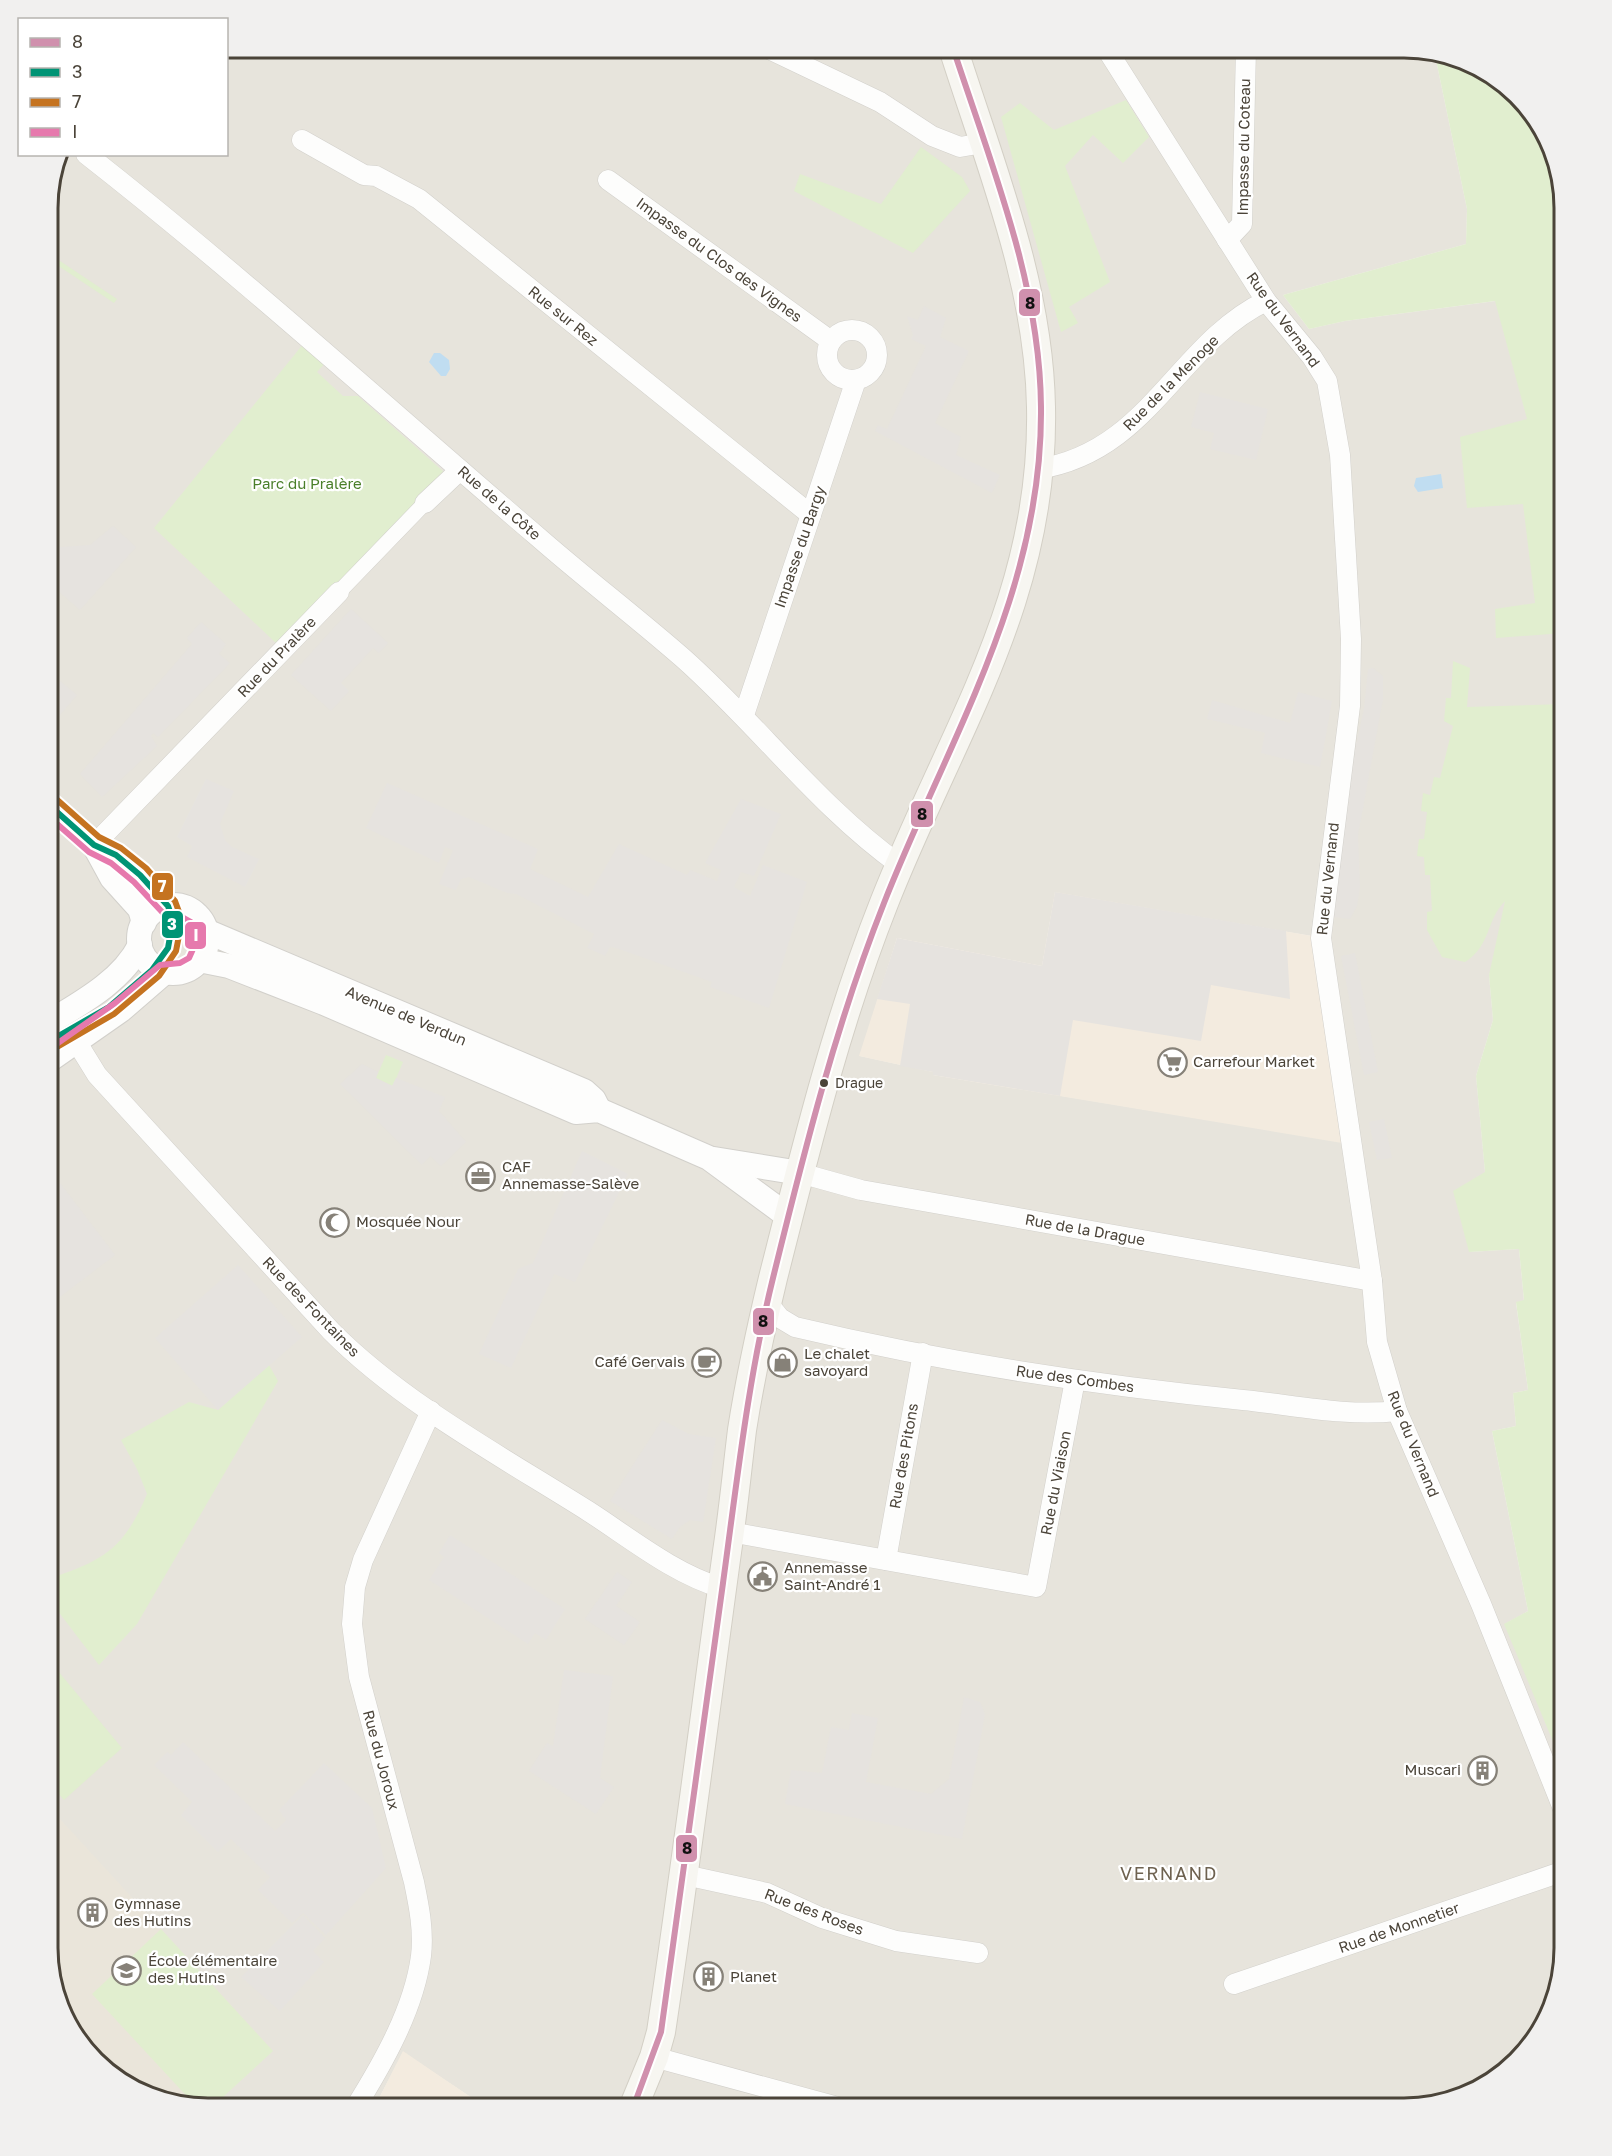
<svg xmlns="http://www.w3.org/2000/svg" width="1612" height="2156" font-family="'Golos Text',sans-serif">
  <style>
    .residential { fill: #e7e4dc; fill-rule: evenodd }
    .commercial { fill: #f3ebdf }
    .education { fill: #eae5da }
    .green { fill: #e1eecf }
    .parking { fill: #e6e3df }
    .water { fill: #c0ddf1 }
    .lines { fill: none; stroke-linecap: round; stroke-linejoin: round }
    .pedestrian-casing { stroke: #d2d0cb; stroke-width: 16 }
    .minor-casing { stroke: #d2d0cb; stroke-width: 21 }
    .tertiary-casing { stroke: #d2d0cb; stroke-width: 26 }
    .secondary-casing { stroke: #d3cfc5; stroke-width: 30 }
    .pedestrian { stroke: #fdfdfc; stroke-width: 15 }
    .minor { stroke: #fdfdfc; stroke-width: 20 }
    .tertiary { stroke: #fdfdfc; stroke-width: 24 }
    .secondary { stroke: #f7f6f1; stroke-width: 28 }
    .bus-1-casing { stroke: #fff; stroke-width: 10 }
    .bus-2-casing { stroke: #fff; stroke-width: 10 }
    .bus-3-casing { stroke: #fff; stroke-width: 10 }
    .bus-4-casing { stroke: #fff; stroke-width: 10 }
    .bus-1 { stroke: #d090ad; stroke-width: 6 }
    .bus-2 { stroke: #009475; stroke-width: 6 }
    .bus-3 { stroke: #c57320; stroke-width: 6 }
    .bus-4 { stroke: #e679ad; stroke-width: 6 }
    .bus-dot { fill: #4b4439; stroke: #fff; stroke-width: 2 }
    .labels { text-anchor: middle; stroke-width: 4.5; stroke-linejoin: round; paint-order: stroke }
    .bus-label { font-size: 14px; fill: #4b4439; stroke: #fff; text-anchor: start }
    .street-label { font-size: 15px; fill: #4b4439; stroke: #fff }
    .park-label { font-size: 15px; fill: #4a7f2a; stroke: #fff }
    .poi-label { font-size: 15px; fill: #4b4439; stroke: #fff; text-anchor: start }
    .quarter-label { font-size: 18px; letter-spacing: 1.5px; fill: #6e6250; stroke: #fff }
    .rim { fill: none; stroke: #4b4439; stroke-width: 3 }
    .line-badge { stroke: #fff; stroke-width: 2 }
    .badge-label { font-size: 16px; text-anchor: middle; font-weight: bold; fill: #fff }
    .pale-badge-label { font-size: 16px; text-anchor: middle; font-weight: bold; fill: #111 }
  </style>
  <rect width="100%" height="100%" fill="#f4f2ee"/>
  <path class="residential" d="M227 48H1414L1435 55 1467 209 1466 244 1283 295 1309 329 1345 321 1564 292V704L1534 706 1530 869 1489 975 1493 1020 1476 1076 1485 1172 1469 1252 1519 1249 1524 1301 1516 1303 1528 1390 1513 1393 1516 1426 1492 1431 1528 1611 1505 1624 1564 1746V1948L1543 2028 1493 2081 1404 2108H487L403 2052 374 2108H208L128 2087 75 2037 48 1948V197L60 155 226 154ZM1055 893 1318 937 1342 1142 933 1075V1072L860 1056 897 938 1042 966Z"/>
  <g class="commercial">
    <path d="M1055 892 1318 937 1342 1143 933 1075V1072L859 1056 897 938 1042 966Z"/>
    <path d="M403 2051 444 2079 487 2108H374Z"/>
  </g>
  <path class="education" d="M59 1818 273 2051 211 2108 128 2087 75 2037 48 1948V1829Z"/>
  <g class="green">
    <path d="M1435 55 1484 70 1537 119 1564 208V633L1496 638 1495 609 1535 603 1523 504 1467 508 1460 437 1527 419 1495 301 1345 321 1309 329 1283 295 1466 244 1467 209Z"/>
    <path d="M1126 100 1149 137 1123 163 1093 135 1065 166 1110 282 1069 307 1078 323 1061 332 1001 117 1020 103 1054 130Z"/>
    <path d="M921 147 962 177 970 191 913 253 794 191 800 174 881 204Z"/>
    <path d="M48 253 117 299 114 303 48 259Z"/>
    <path d="M304 343 326 362 317 372 343 396H358L445 473 278 645 154 528Z"/>
    <path d="M1453 661 1470 668 1467 707 1564 704V1768L1504 1624 1528 1611 1492 1431 1516 1426 1513 1393 1528 1390 1516 1302 1524 1300 1519 1249 1469 1252 1453 1191 1485 1172 1476 1076 1493 1020 1489 975 1505 901C1486 920 1491 946 1465 962L1442 957 1427 930V912L1432 911 1430 875H1425L1424 857 1417 856 1419 839H1424L1427 812 1421 811 1423 793 1430 795 1434 777 1440 778 1453 726 1444 721 1446 698H1451Z"/>
    <path d="M386 1055 403 1062 393 1086 376 1078Z"/>
    <path d="M269 1365 278 1381 137 1624 99 1665 48 1598V1579C103 1561 124 1549 147 1494L137 1469 121 1440 189 1402 218 1410Z"/>
    <path d="M48 1667 58 1671 122 1748 64 1800 48 1783Z"/>
    <path d="M161 1929 273 2051 211 2108 194 2104 92 1994Z"/>
  </g>
  <g class="parking">
    <path d="M924 306 946 318 940 337 969 351 935 423 961 437 956 455 1000 475 992 493 875 431 878 425 887 429 926 346 911 339 913 335 907 316 918 320Z"/>
    <path d="M1200 392 1268 409 1256 460 1210 449 1214 433 1191 427Z"/>
    <path d="M113 526 136 547 80 610 48 582V548L90 545Z"/>
    <path d="M351 609 388 643 379 653 373 648 341 683 349 691 331 711 291 675Z"/>
    <path d="M201 622 226 644 219 654 230 663 158 737 153 733 151 736 157 746 102 797 80 774 192 644 187 638Z"/>
    <path d="M1373 668 1383 676V699L1358 835 1360 887 1357 906 1350 919 1333 917 1351 766 1364 709 1368 669Z"/>
    <path d="M48 671 77 695 48 729Z"/>
    <path d="M1298 692 1332 701 1320 767 1261 753 1265 733 1262 732 1207 719 1212 700 1290 723Z"/>
    <path d="M206 779 234 791 220 824 225 840 232 847 259 859 245 887 187 857 192 846 177 837Z"/>
    <path d="M387 783 538 849 530 869 588 897 619 844 687 875 690 870 717 881 721 870 705 863 741 799 781 814 754 876 741 872 734 887 750 896 763 865 807 882 769 1008 710 987 712 982 616 948 610 947 605 956 587 948 594 934 516 894 507 893 469 877 461 879 456 890 439 884 453 850 445 847 439 863 366 828Z"/>
    <path d="M1055 892 1286 931 1290 999 1211 985 1201 1041 1073 1020 1060 1096 933 1075V1072L900 1066 910 1004 877 999 897 938 1042 966Z"/>
    <path d="M1355 953 1378 1072 1364 1075 1341 956Z"/>
    <path d="M362 1064 378 1072 376 1078 392 1086 396 1078 445 1097 439 1111 466 1142 441 1166 430 1156 422 1165 340 1084Z"/>
    <path d="M1384 1119 1392 1158 1377 1160 1369 1122Z"/>
    <path d="M582 1151 628 1174 575 1282 554 1274 511 1368 479 1354 518 1269 533 1263Z"/>
    <path d="M60 1183 115 1255 48 1306V1190Z"/>
    <path d="M238 1265 302 1337 218 1410 155 1338Z"/>
    <path d="M662 1420 689 1434 716 1438 703 1522 690 1520 680 1527 672 1539 610 1501Z"/>
    <path d="M450 1535 565 1609 546 1640 535 1633 528 1644 429 1580 444 1557 439 1553Z"/>
    <path d="M617 1572 632 1582 616 1606 640 1622 624 1645 585 1619Z"/>
    <path d="M564 1670 613 1676 600 1778 614 1787 596 1814 529 1771 547 1743 553 1746Z"/>
    <path d="M964 1697 980 1702 985 1714 962 1839 785 1804 791 1770 822 1773 831 1727 849 1730 852 1713 878 1718 866 1782 931 1794 949 1779Z"/>
    <path d="M183 1742 275 1831 286 1820 279 1810 324 1763 372 1808 386 1868 326 1935 303 1913 292 1923 258 1890 270 1877 231 1839 218 1852 181 1815 192 1802 154 1765 167 1752 171 1755Z"/>
    <path d="M303 1915 325 1938 313 1951 324 1962 280 2011 241 1977Z"/>
  </g>
  <g class="water">
    <path d="M434 353H440L449 360 450 369 446 376H441L429 362Z"/>
    <path d="M1441 474 1443 488 1418 492 1414 486 1416 478Z"/>
  </g>
  <g class="lines">
    <defs>
      <path id="pedestrian" d="M339 592 425 503"/>
      <g id="minor">
        <path d="M767 48 880 102 932 136 960 147 983 143"/>
        <path d="M1106 48 1266 301 1312 357 1327 381 1340 455 1351 639 1350 706 1321 938 1372 1281 1377 1342 1397 1411 1481 1604 1564 1811"/>
        <path d="M302 140 364 175 376 176 419 199 811 515"/>
        <path d="M86 154C242 276 388 409 538 537 586 579 636 617 684 659 758 725 820 808 900 865"/>
        <path d="M608 180 831 341"/>
        <path d="M1227 240 1242 224 1246 48"/>
        <circle cx="852" cy="355" r="25"/>
        <path d="M1038 469C1149 452 1177 344 1266 301"/>
        <path d="M425 503 460 470"/>
        <path d="M744 715 856 380"/>
        <path d="M94 845 339 592"/>
        <path d="M76 1041 97 1075 331 1331C401 1402 504 1458 588 1511 630 1538 674 1574 722 1588"/>
        <path d="M800 1173 861 1190 1372 1281"/>
        <path d="M767 1302 780 1318 795 1327C942 1362 1093 1385 1243 1400 1294 1405 1346 1417 1397 1411"/>
        <path d="M730 1532 1036 1587 1075 1380"/>
        <path d="M886 1560 923 1353"/>
        <path d="M685 1875 767 1893 822 1918 896 1941 978 1953"/>
        <path d="M1234 1984 1564 1871"/>
        <path d="M654 2057 841 2108"/>
        <path d="M355 2108C383 2063 414 2009 421 1956 424 1931 419 1906 414 1882L359 1677 352 1624 355 1587 363 1560 431 1411"/>
      </g>
      <g id="tertiary">
        <path d="M48 804 94 845 116 855 140 875 168 906"/>
        <path d="M94 845 112 878 140 909 144 923"/>
        <circle cx="173" cy="939" r="34"/>
        <path d="M206 931 584 1091 594 1100 599 1110"/>
        <path d="M199 960 229 966 324 1003 576 1112 599 1110 709 1158 789 1217"/>
        <path d="M48 1023C81 1003 122 981 140 945"/>
        <path d="M48 1061 121 1010 165 972"/>
        <path d="M714 1159 800 1173"/>
      </g>
      <path id="secondary" d="M633 2108 654 2057 661 2032C685 1873 705 1712 727 1552 733 1512 737 1471 742 1430 750 1379 761 1328 773 1278 805 1152 836 1024 884 903 951 732 1045 600 1041 407 1039 283 990 165 953 48"/>
    </defs>
    <use href="#pedestrian" class="pedestrian-casing"/>
    <use href="#minor" class="minor-casing"/>
    <use href="#tertiary" class="tertiary-casing"/>
    <use href="#secondary" class="secondary-casing"/>
    <use href="#pedestrian" class="pedestrian"/>
    <use href="#minor" class="minor"/>
    <use href="#tertiary" class="tertiary"/>
    <use href="#secondary" class="secondary"/>
    <defs>
      <path id="bus-1" d="M633 2108 661 2032C683 1883 702 1733 723 1583 737 1481 748 1379 773 1278 804 1152 836 1024 884 903 949 738 1043 591 1041 407 1040 283 991 164 953 48"/>
      <path id="bus-2" d="M48 1042 109 1007 152 970 168 948 173 920 168 906 140 875 116 855 94 845 48 804"/>
      <path id="bus-3" d="M52 1050 114 1014 159 976 176 951 182 920 175 901 146 868 121 848 99 837 54 797"/>
      <path id="bus-4" d="M48 1050 115 1003 160 965 180 963 189 958 197 940 191 922 182 917 163 913 134 882 111 863 89 852 48 816"/>
    </defs>
    <use href="#bus-1" class="bus-1-casing"/>
    <use href="#bus-2" class="bus-2-casing"/>
    <use href="#bus-3" class="bus-3-casing"/>
    <use href="#bus-4" class="bus-4-casing"/>
    <use href="#bus-1" class="bus-1"/>
    <use href="#bus-2" class="bus-2"/>
    <use href="#bus-3" class="bus-3"/>
    <use href="#bus-4" class="bus-4"/>
  </g>
  <defs>
    <symbol id="supermarket-ring" viewBox="-11 -11 22 22"><circle r="9.5" fill="#fff" stroke="#868178" stroke-width="1.5"/><path d="M-6-5.5h2.5l.6 2H6L4.5 2H-2.5L-4.4-4H-6ZM-1.5 3.2a1.3 1.3 0 1 0 .1 0ZM3 3.2a1.3 1.3 0 1 0 .1 0Z" fill="#868178"/></symbol>
    <symbol id="office-ring" viewBox="-11 -11 22 22"><circle r="9.5" fill="#fff" stroke="#868178" stroke-width="1.5"/><path d="M-6-3h4V-5.5h4V-3h4V5H-6ZM-1-4.5V-3h2v-1.5ZM-6 0V1H6V0Z" fill="#868178"/></symbol>
    <symbol id="mosque-ring" viewBox="-11 -11 22 22"><circle r="9.5" fill="#fff" stroke="#868178" stroke-width="1.5"/><path d="M3.5-4.9A6 6 0 1 0 3.5 4.9A5 5 0 1 1 3.5-4.9Z" fill="#868178"/></symbol>
    <symbol id="cafe-ring" viewBox="-11 -11 22 22"><circle r="9.5" fill="#fff" stroke="#868178" stroke-width="1.5"/><path d="M-5.5-4.5H6V0H3Q3 3.5 0 3.5H-2.5Q-5.5 3.5-5.5 0ZM3-3.2v2h1.7v-2ZM-6 4.5H4V6H-6Z" fill="#868178"/></symbol>
    <symbol id="shop-ring" viewBox="-11 -11 22 22"><circle r="9.5" fill="#fff" stroke="#868178" stroke-width="1.5"/><path d="M-5-2.5h2.3a2.7 3.5 0 0 1 5.4 0H5L5.5 6h-11ZM-1.5-2.5h3a1.5 2.3 0 0 0-3 0Z" fill="#868178"/></symbol>
    <symbol id="civic-ring" viewBox="-11 -11 22 22"><circle r="9.5" fill="#fff" stroke="#868178" stroke-width="1.5"/><path d="M-.6-6.5H3V-4.5H.6V-3L4-1V1h2V6H-6V1h2V-1L-.6-3ZM-1.2 2.5V6h2.4V2.5Z" fill="#868178"/></symbol>
    <symbol id="building-ring" viewBox="-11 -11 22 22"><circle r="9.5" fill="#fff" stroke="#868178" stroke-width="1.5"/><path d="M-4-6H4V6H1V3H-1V6H-4ZM-2.5-4.3h1.7v1.8h-1.7ZM.8-4.3h1.7v1.8H.8ZM-2.5-1h1.7V.8h-1.7ZM.8-1h1.7V.8H.8Z" fill="#868178"/></symbol>
    <symbol id="school-ring" viewBox="-11 -11 22 22"><circle r="9.5" fill="#fff" stroke="#868178" stroke-width="1.5"/><path d="M0-5L7-2L0 1L-7-2ZM-4 1L0 2.5L4 1V4Q0 6-4 4Z" fill="#868178"/></symbol>
  </defs>
  <g fill-rule="evenodd">
    <use href="#supermarket-ring" x="1156" y="1046" width="33" height="33"/>
    <use href="#office-ring" x="464" y="1160" width="33" height="33"/>
    <use href="#mosque-ring" x="318" y="1206" width="33" height="33"/>
    <use href="#cafe-ring" x="690" y="1346" width="33" height="33"/>
    <use href="#shop-ring" x="766" y="1346" width="33" height="33"/>
    <use href="#civic-ring" x="746" y="1560" width="33" height="33"/>
    <use href="#building-ring" x="1466" y="1754" width="33" height="33"/>
    <use href="#building-ring" x="76" y="1896" width="33" height="33"/>
    <use href="#school-ring" x="110" y="1954" width="33" height="33"/>
    <use href="#building-ring" x="692" y="1960" width="33" height="33"/>
  </g>
  <circle class="bus-dot" cx="824" cy="1083" r="5"/>
  <g class="labels">
    <g class="bus-label">
      <text x="835" y="1088">Drague</text>
    </g>
    <g class="street-label">
      <text transform="translate(1244 147) rotate(-89)" y="5">Impasse du Coteau</text>
      <text transform="translate(719 260) rotate(36)" y="5">Impasse du Clos des Vignes</text>
      <text transform="translate(563 316) rotate(39)" y="5">Rue sur Rez</text>
      <text transform="translate(1283 320) rotate(54)" y="5">Rue du Vernand</text>
      <text transform="translate(1171 383) rotate(-45)" y="5">Rue de la Menoge</text>
      <text transform="translate(499 503) rotate(41)" y="5">Rue de la Côte</text>
      <text transform="translate(800 547) rotate(-71)" y="5">Impasse du Bargy</text>
      <text transform="translate(277 657) rotate(-46)" y="5">Rue du Pralère</text>
      <text transform="translate(1328 879) rotate(-84)" y="5">Rue du Vernand</text>
      <text transform="translate(406 1016) rotate(23)" y="5">Avenue de Verdun</text>
      <text transform="translate(1085 1230) rotate(10)" y="5">Rue de la Drague</text>
      <text transform="translate(311 1307) rotate(46)" y="5">Rue des Fontaines</text>
      <text transform="translate(1075 1379) rotate(8)" y="5">Rue des Combes</text>
      <text transform="translate(1413 1444) rotate(68)" y="5">Rue du Vernand</text>
      <text transform="translate(904 1456) rotate(-80)" y="5">Rue des Pitons</text>
      <text transform="translate(1056 1483) rotate(-79)" y="5">Rue du Viaison</text>
      <text transform="translate(381 1760) rotate(75)" y="5">Rue du Joroux</text>
      <text transform="translate(814 1912) rotate(21)" y="5">Rue des Roses</text>
      <text transform="translate(1399 1928) rotate(-19)" y="5">Rue de Monnetier</text>
    </g>
    <g class="park-label">
      <text x="307" y="489">Parc du Pralère</text>
    </g>
    <g class="poi-label">
      <text x="1193" y="1067">Carrefour Market</text>
      <text x="502" y="1172">CAF<tspan x="502" dy="17">Annemasse-Salève</tspan></text>
      <text x="356" y="1227">Mosquée Nour</text>
      <text x="804" y="1359">Le chalet<tspan x="804" dy="17">savoyard</tspan></text>
      <text x="685" y="1367" text-anchor="end">Café Gervais</text>
      <text x="784" y="1573">Annemasse<tspan x="784" dy="17">Saint-André 1</tspan></text>
      <text x="1461" y="1775" text-anchor="end">Muscari</text>
      <text x="114" y="1909">Gymnase<tspan x="114" dy="17">des Hutins</tspan></text>
      <text x="148" y="1966">École élémentaire<tspan x="148" dy="17">des Hutins</tspan></text>
      <text x="730" y="1982">Planet</text>
    </g>
    <g class="quarter-label">
      <text x="1169" y="1880">VERNAND</text>
    </g>
  </g>
  <path d="M0 0H1612V2156H0ZM208 58H1404A150 150 0 0 1 1554 208V1948A150 150 0 0 1 1404 2098H208A150 150 0 0 1 58 1948V208A150 150 0 0 1 208 58Z" fill="#f1f0ef" fill-rule="evenodd"/>
  <path class="rim" d="M208 58H1404A150 150 0 0 1 1554 208V1948A150 150 0 0 1 1404 2098H208A150 150 0 0 1 58 1948V208A150 150 0 0 1 208 58Z"/>
  <g class="line-badge">
    <rect x="1018" y="288" width="23" height="29" rx="6" fill="#d090ad"/>
    <rect x="910" y="800" width="24" height="28" rx="6" fill="#d090ad"/>
    <rect x="151" y="872" width="23" height="29" rx="6" fill="#c57320"/>
    <rect x="161" y="910" width="23" height="29" rx="6" fill="#009475"/>
    <rect x="184" y="921" width="23" height="29" rx="6" fill="#e679ad"/>
    <rect x="752" y="1307" width="23" height="29" rx="6" fill="#d090ad"/>
    <rect x="675" y="1834" width="23" height="29" rx="6" fill="#d090ad"/>
  </g>
  <g class="badge-label">
    <text x="162" y="892">7</text>
    <text x="172" y="930">3</text>
    <text x="196" y="941">I</text>
  </g>
  <g class="pale-badge-label">
    <text x="1030" y="309">8</text>
    <text x="922" y="820">8</text>
    <text x="763" y="1327">8</text>
    <text x="687" y="1854">8</text>
  </g>
  <rect x="18" y="18" width="210" height="138" fill="#ffffff" stroke="#b7b4b0" stroke-width="1.5"/>
  <rect x="30" y="38" width="30" height="9" fill="#d090ad" stroke="#b7b4b0" stroke-width="1.5"/>
  <text x="72" y="48" font-size="18" fill="#4b4439">8</text>
  <rect x="30" y="68" width="30" height="9" fill="#009475" stroke="#b7b4b0" stroke-width="1.5"/>
  <text x="72" y="78" font-size="18" fill="#4b4439">3</text>
  <rect x="30" y="98" width="30" height="9" fill="#c57320" stroke="#b7b4b0" stroke-width="1.5"/>
  <text x="72" y="108" font-size="18" fill="#4b4439">7</text>
  <rect x="30" y="128" width="30" height="9" fill="#e679ad" stroke="#b7b4b0" stroke-width="1.5"/>
  <text x="72" y="138" font-size="18" fill="#4b4439">I</text>
</svg>
